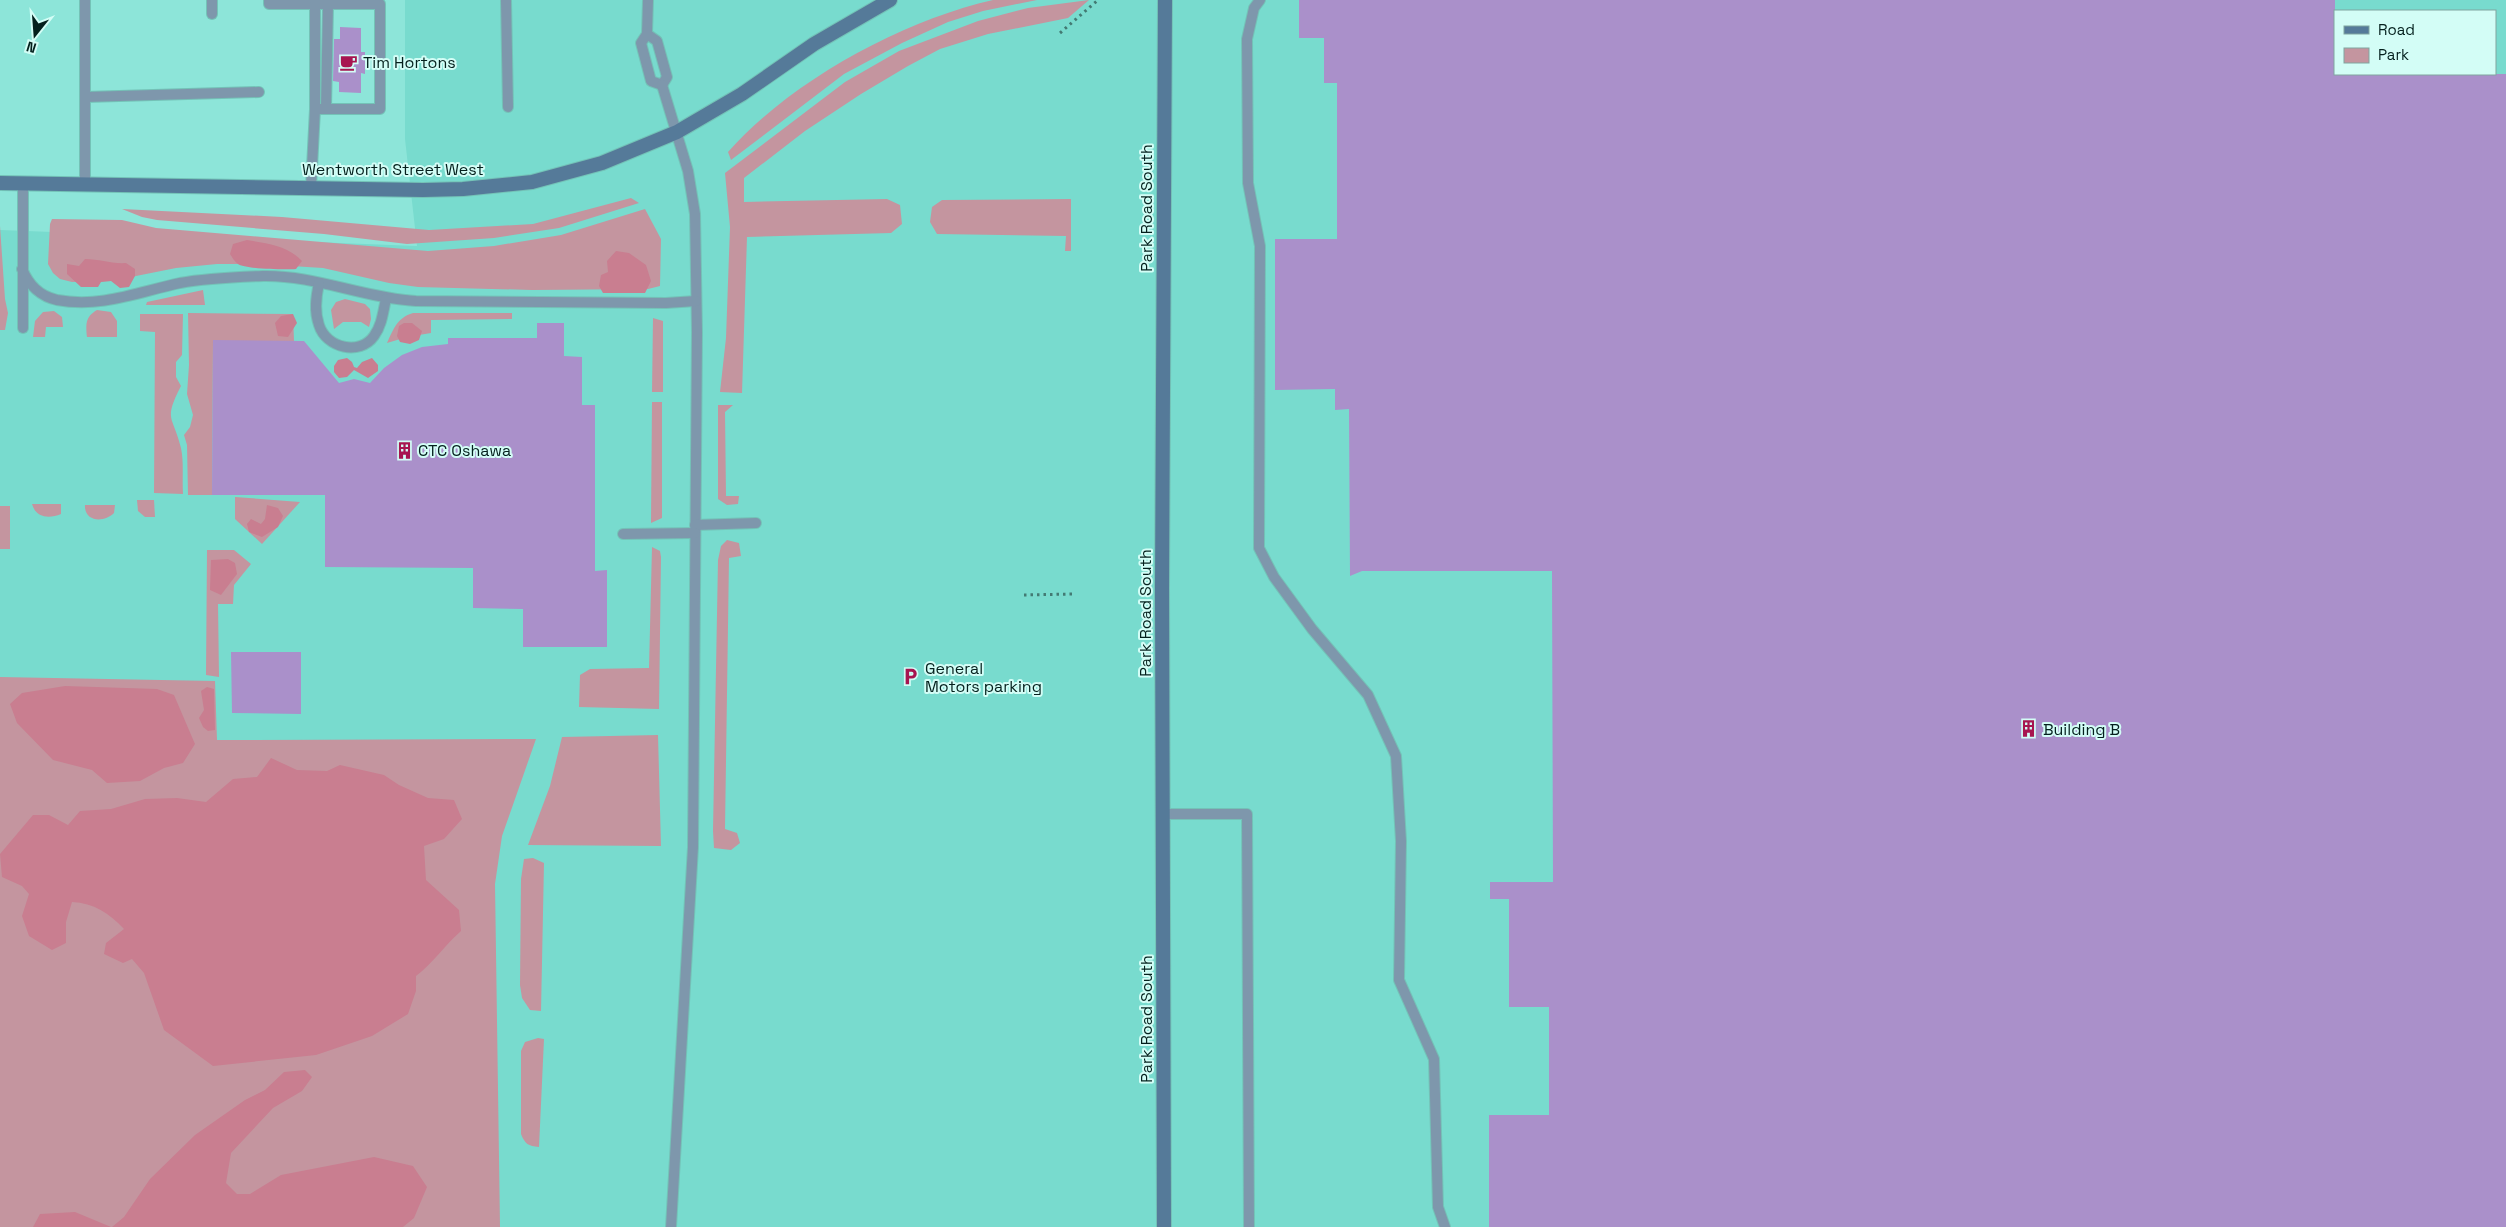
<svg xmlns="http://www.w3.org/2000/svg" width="2506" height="1227" font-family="'Space Grotesk',sans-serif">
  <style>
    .built { fill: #78dbce; fill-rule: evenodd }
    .green { fill: #c4959f }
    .forest { fill: #c97e90 }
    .building { fill: #aa90ca }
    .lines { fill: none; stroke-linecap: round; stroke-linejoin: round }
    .service-casing { stroke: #74c2b7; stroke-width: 12 }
    .secondary-casing { stroke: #74c2b7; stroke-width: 16 }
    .path { stroke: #437a73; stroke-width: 3; stroke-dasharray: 2.5 4; stroke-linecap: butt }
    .service { stroke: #7e97ac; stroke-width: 10 }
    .secondary { stroke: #557a99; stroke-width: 14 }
    .labels { text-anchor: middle; stroke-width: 4; stroke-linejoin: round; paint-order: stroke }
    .poi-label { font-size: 16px; fill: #04201d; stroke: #d3fdf6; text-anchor: start }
    .street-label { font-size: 16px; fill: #04201d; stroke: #d3fdf6 }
  </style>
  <rect width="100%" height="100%" fill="#8de5d9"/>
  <path class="built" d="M405 0H2506V1227H0V230L417 246 405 139ZM2335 11H2495V74H2335Z"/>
  <g class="green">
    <path d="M993 0H1037L983 11 948 22 902 43 844 74 731 160 728 152C791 81 901 21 993 0Z"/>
    <path d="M1089 0 1068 18 988 34 940 49 908 66 861 94 805 131 744 178V202L887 199 900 205 902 224 891 233 747 237 742 393 720 392 726 338 730 227 725 173 845 82 899 51 978 21 1028 8Z"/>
    <path d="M631 198 639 203 559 228 494 238 407 244 324 234 157 220 142 217 122 209 282 217 429 230 533 224Z"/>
    <path d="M1071 199V251H1065L1066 236 937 234 930 222 932 207 942 200Z"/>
    <path d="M645 209 661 239 660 286 648 289 532 290 418 287 389 283 323 268 259 264H217L176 268 111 281 72 282 60 279 53 273 48 264 50 224 52 219 122 220 156 228 428 251 494 246 561 235Z"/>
    <path d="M0 226 5 299 8 313 5 330H0Z"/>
    <path d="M203 290 205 305H146L147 302Z"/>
    <path d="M345 299 365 304 370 309 371 319 369 327 361 322H343L334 329 331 310 336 302Z"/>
    <path d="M97 310 111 312 117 321V337H87C86 324 85 317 97 310Z"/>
    <path d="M54 311 62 317 63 327H46L45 337H33L35 321 43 312Z"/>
    <path d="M188 313 293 314 294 341H213L212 495H188L187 445 184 435 190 427 193 415 187 394 189 365Z"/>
    <path d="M413 313H512V319L431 320V333L407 337 387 343C394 328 397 318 413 313Z"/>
    <path d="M140 314H183L182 355 176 362V377L181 386C163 421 173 415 181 448 184 462 182 479 183 494L154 493 155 332 140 331Z"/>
    <path d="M653 318 663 321V392H652Z"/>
    <path d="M652 402H662V518L651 523Z"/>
    <path d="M718 405H733L725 412 726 496H739L738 504 727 505 718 499Z"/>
    <path d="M235 497 300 502 262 544 235 519Z"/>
    <path d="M137 500H154L155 517H145L138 511Z"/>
    <path d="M32 504H61V514C49 519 36 518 32 504Z"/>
    <path d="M85 505H115L114 513C104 523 84 522 85 505Z"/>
    <rect x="0" y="506" width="10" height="43"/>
    <path d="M727 540 739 543 741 556 729 558 725 829 737 833 740 843 731 850 714 848 713 831 718 560 721 546Z"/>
    <path d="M652 547 660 551 661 557 659 709 579 707 580 675 590 669 649 668Z"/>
    <path d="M207 550H234L251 564 234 585 233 604H218L219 677 206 675Z"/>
    <path d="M0 677 215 681 217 740 536 739 502 836 495 884 500 1227H0Z"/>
    <path d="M658 735 661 846 528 845 550 786 562 737Z"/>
    <path d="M533 858 544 863 541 1011 530 1010 522 998 520 985 521 879 524 859Z"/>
    <path d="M538 1038 544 1039 539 1147C528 1146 525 1144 521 1134V1051L525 1042Z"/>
  </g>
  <g class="forest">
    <path d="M247 240C268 244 287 245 302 261L296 269C286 270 244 269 238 264 235 262 232 257 230 254L233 244Z"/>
    <path d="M616 251 629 253 646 265 651 281 645 293H603L599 286 601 275 608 272 607 261Z"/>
    <path d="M85 259C100 259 111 264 126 263L135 269V276L129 287 120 288 111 281 101 282 98 287H81L67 274V264L79 266Z"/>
    <path d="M293 314 297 323 288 337 278 336 275 323 281 316Z"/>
    <path d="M404 323H412L422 331 419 340 410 344 400 342 397 336 399 326Z"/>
    <path d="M347 358 352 362 354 367 357 368 362 362 372 358 378 365V371L368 378 354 370 347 377 339 378 334 372V366L338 360Z"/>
    <path d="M267 505 278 508 283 516 278 527 262 537 249 532 247 524 251 519 261 524 265 519Z"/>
    <path d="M228 559 235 563 237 574 221 595 210 590 211 560Z"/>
    <path d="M65 686 157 689 174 695 195 744 183 763 164 768 140 781 107 783 92 770 53 760 17 723 10 704 22 693Z"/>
    <path d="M207 687 214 689 215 730 208 731 203 727 199 718 204 710 201 691Z"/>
    <path d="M271 758 297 770 327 771 340 765 384 775 399 785 428 798 454 800 462 819 444 839 424 846 426 880 459 910 461 931C445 945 433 963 416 976V991L408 1014 372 1036 316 1055 213 1066 164 1030 144 973 132 959 123 963 104 954 106 943 124 929C109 913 94 903 72 902L66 922V943L52 950 29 936 22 916 29 894 22 886 2 877 0 854 33 815H49L68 825 80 811 111 809 145 799 177 798 206 802 233 779 257 777Z"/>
    <path d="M305 1070 312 1077 302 1091 273 1108 231 1153 226 1183 237 1194H250L281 1175 374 1157 413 1166 427 1187 414 1218 403 1227H112L124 1217 150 1179 195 1135 245 1100 265 1090 284 1072Z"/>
    <path d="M75 1212 111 1227H33L40 1214Z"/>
  </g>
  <g class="building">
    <path d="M1299 0H2335V74H2506V1227H1489V1115H1549V1007H1509V899H1490V882H1553L1552 571H1362L1350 576 1349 409 1335 410V389L1275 390V239H1337V83H1324V38H1299Z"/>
    <path d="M340 27 361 28V52H365V74L361 73V93L339 92V82L333 81 334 39H340Z"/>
    <path d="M537 323H564V356L582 357V405H595V571L607 570V647H523V609L473 608V568L325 567V495H212L213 340 304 341 339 383 354 379 370 383 384 368 402 355 422 347 448 344V338H537Z"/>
    <path d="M231 652H301V714L232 713Z"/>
  </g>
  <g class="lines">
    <defs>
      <g id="service">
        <path d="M269 0V4H315L316 0"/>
        <path d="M506 0 508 107"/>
        <path d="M1260 0 1254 8 1247 39 1248 183 1260 246 1259 548 1274 577 1312 629 1368 695 1396 756 1401 841 1399 980 1434 1059 1438 1207 1445 1227"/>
        <path d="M212 14V0"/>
        <path d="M647 34 657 41 667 77 662 85 651 81 641 43 647 34 648 0"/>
        <path d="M662 85 688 171 695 214 697 332 693 847 671 1227"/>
        <path d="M85 97 259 92"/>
        <path d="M326 109 328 4"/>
        <path d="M85 184V0"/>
        <path d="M311 187 315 109V4H380V109H315"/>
        <path d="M22 269C29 285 39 296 57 300 101 308 138 292 180 283 207 278 235 277 263 276 315 275 364 298 416 301L666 303 696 301"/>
        <path d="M319 283C316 297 314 311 319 325 326 348 360 356 374 336 382 325 383 312 386 299"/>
        <path d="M23 328V183"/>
        <path d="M695 525 756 523"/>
        <path d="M623 534 695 533"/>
        <path d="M1163 814H1247L1249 1227"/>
      </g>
      <g id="secondary">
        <path d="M0 183 423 190 463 189 532 182 602 163 677 132 742 94 814 44 890 0"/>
        <path d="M1164 1227 1162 588 1165 0"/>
      </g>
    </defs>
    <use href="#service" class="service-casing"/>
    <use href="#secondary" class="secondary-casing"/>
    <g class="path">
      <path d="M1060 33 1098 0"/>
      <path d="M1024 595 1074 594"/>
    </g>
    <use href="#service" class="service"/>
    <use href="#secondary" class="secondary"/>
  </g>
  <defs>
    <symbol id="cafe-bare" viewBox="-9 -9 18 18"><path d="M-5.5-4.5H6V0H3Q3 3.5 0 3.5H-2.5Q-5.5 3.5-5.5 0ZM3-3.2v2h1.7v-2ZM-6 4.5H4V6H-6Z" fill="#a71550" stroke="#d3fdf6" stroke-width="2.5" paint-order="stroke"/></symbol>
    <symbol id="building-bare" viewBox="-9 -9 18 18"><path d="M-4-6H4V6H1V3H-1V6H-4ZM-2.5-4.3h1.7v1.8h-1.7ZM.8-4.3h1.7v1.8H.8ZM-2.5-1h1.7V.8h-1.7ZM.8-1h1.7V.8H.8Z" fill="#a71550" stroke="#d3fdf6" stroke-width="2.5" paint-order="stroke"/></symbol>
    <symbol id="parking-bare" viewBox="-9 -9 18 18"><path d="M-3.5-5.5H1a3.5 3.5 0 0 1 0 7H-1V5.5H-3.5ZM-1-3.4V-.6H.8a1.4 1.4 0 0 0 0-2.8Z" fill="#a71550" stroke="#d3fdf6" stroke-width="2.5" paint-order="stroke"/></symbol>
  </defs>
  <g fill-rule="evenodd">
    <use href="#cafe-bare" x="336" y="50" width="25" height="25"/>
    <use href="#building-bare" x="392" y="438" width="25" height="25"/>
    <use href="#parking-bare" x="898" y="664" width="25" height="25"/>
    <use href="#building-bare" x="2016" y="716" width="25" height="25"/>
  </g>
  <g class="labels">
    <g class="poi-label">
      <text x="363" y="68">Tim Hortons</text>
      <text x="418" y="456">CTC Oshawa</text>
      <text x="925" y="674">General<tspan x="925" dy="18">Motors parking</tspan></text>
      <text x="2043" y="735">Building B</text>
    </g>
    <g class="street-label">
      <text x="393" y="175">Wentworth Street West</text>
      <text transform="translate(1146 208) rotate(-90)" y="6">Park Road South</text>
      <text transform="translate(1145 613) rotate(-90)" y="6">Park Road South</text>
      <text transform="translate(1146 1019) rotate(-90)" y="6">Park Road South</text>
    </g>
  </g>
  <rect x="2334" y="10" width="162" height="65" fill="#d3fdf6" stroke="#80a59f"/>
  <rect x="2344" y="26" width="25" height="8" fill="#557a99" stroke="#80a59f"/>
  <text x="2378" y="35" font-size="15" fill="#04201d">Road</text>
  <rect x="2344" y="48" width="25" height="15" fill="#c4959f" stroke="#80a59f"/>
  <text x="2378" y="60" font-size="15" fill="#04201d">Park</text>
  <g transform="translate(35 35) rotate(197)" stroke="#d3fdf6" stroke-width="4" paint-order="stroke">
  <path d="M0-4L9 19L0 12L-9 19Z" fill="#04201d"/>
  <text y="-8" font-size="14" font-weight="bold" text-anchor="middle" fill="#04201d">N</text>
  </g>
</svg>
